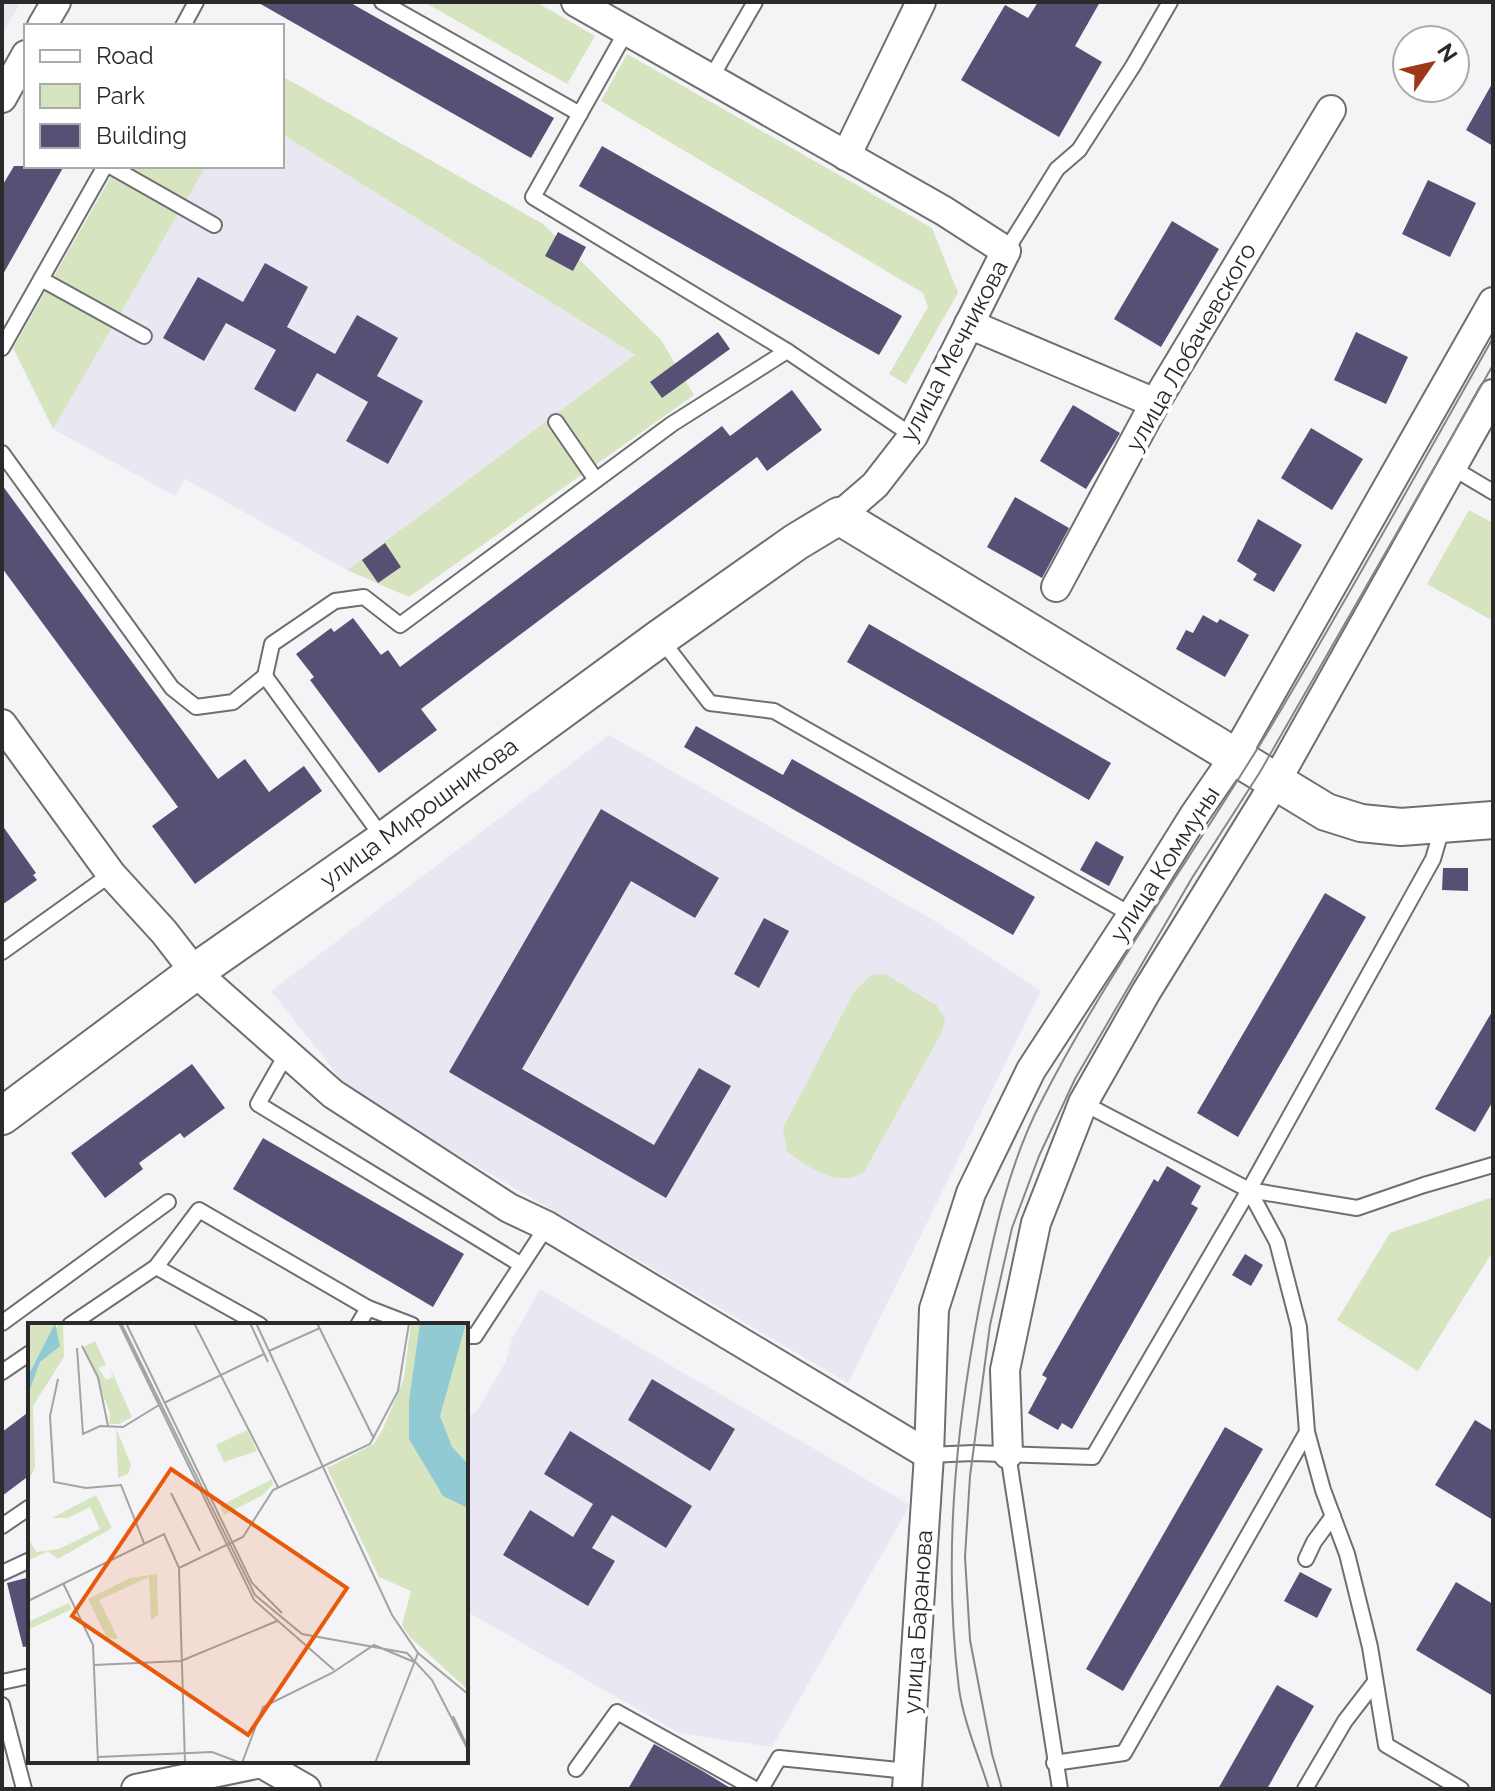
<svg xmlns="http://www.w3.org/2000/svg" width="1495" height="1791" font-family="Raleway,sans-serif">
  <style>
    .built { fill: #e9e8f2 }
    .green { fill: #d6e5c0 }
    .building { fill: #565074 }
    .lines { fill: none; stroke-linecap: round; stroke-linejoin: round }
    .service-casing { stroke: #6f6f72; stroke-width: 18 }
    .minor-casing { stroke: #6f6f72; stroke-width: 32 }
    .tertiary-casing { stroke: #6f6f72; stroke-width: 40 }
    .service { stroke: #fff; stroke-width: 14 }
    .minor { stroke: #fff; stroke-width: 28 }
    .tertiary { stroke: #fff; stroke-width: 36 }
    .tram { stroke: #878789; stroke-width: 2 }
    .labels { text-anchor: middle; stroke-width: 8; stroke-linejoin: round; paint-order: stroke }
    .street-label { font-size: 24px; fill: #2a2a2b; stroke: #fff }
    .inset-road { fill: none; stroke: #a3a3a5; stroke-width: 2 }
    .view { fill: #e8590c; fill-opacity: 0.15; stroke: #e8590c; stroke-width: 4 }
    .inset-edge { fill: none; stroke: #2a2a2b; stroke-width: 4 }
  </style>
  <rect width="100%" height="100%" fill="#f4f4f7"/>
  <g class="built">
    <path d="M2 2H21L2 35Z"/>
    <path d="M282 134 636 356 347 570 185 479 175 496 53 429 206 166H282Z"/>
    <path d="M609 735 933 920 1041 991 848 1383 352 1093 271 991Z"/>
    <path d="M540 1289 910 1505 772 1747 679 1733 466 1611V1417L477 1411 506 1361 512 1339Z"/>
  </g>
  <g class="green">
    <path d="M424 2H536L595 36 567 84Z"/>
    <path d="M627 54 932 228 958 293 906 384 889 374 928 307 923 293 601 101Z"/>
    <path d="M282 76 543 224 661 340 694 395 409 597 347 570 635 355 282 134Z"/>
    <path d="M117 166H206L53 429 13 348Z"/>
    <path d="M1469 510 1493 523V621L1427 584Z"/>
    <path d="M885 974 936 1005 945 1018 942 1032 864 1172C839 1189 808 1168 787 1151L783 1128 854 992 871 975Z"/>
    <path d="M1493 1197V1251L1418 1371 1337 1320 1390 1233Z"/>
  </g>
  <g class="building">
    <path d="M257 2H349L554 118 531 158Z"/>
    <path d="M1038 2H1100L1075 46 1102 62 1059 137 961 80 1005 5 1028 18Z"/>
    <path d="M1493 82V146L1466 130Z"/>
    <path d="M602 146 902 316 879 355 579 186Z"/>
    <path d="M14 166H64L2 276V186Z"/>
    <path d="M1428 180 1476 203 1450 257 1402 234Z"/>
    <path d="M1172 221 1219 249 1161 347 1114 319Z"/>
    <path d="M558 232 586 247 573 271 545 256Z"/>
    <path d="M265 263 308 287 287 327 335 354 357 315 398 338 377 376 423 401 388 464 346 441 368 402 317 373 295 412 254 389 276 350 226 323 204 361 163 338 198 277 243 302Z"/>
    <path d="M718 332 730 349 662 398 650 382Z"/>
    <path d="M1356 332 1408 357 1386 404 1334 380Z"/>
    <path d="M792 390 822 430 767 471 757 457 421 709 437 730 379 773 310 680 314 677 296 654 331 628 334 632 353 618 381 655 388 650 400 667 722 426 730 436Z"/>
    <path d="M1073 405 1120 433 1086 489 1040 461Z"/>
    <path d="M1311 428 1363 459 1332 510 1281 478Z"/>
    <path d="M2 485 218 779 245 759 269 792 304 766 322 791 195 884 152 826 178 807 2 568Z"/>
    <path d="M1015 497 1069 528 1042 578 987 547Z"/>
    <path d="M1258 519 1302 545 1274 592 1253 580 1257 574 1237 561Z"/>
    <path d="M385 543 401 567 378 583 362 560Z"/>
    <path d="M1203 615 1217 623 1220 619 1249 635 1225 677 1176 649 1186 630 1193 633Z"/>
    <path d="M869 624 1111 763 1089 800 847 662Z"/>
    <path d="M696 726 783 775 792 759 1035 897 1013 935 684 747Z"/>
    <path d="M601 809 719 878 695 918 631 881 522 1069 654 1145 699 1068 731 1086 666 1198 449 1072Z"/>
    <path d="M2 825 36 873 33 875 37 880 2 905Z"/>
    <path d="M1096 841 1124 857 1109 886 1080 870Z"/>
    <path d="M1443 868H1468V891L1442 890Z"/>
    <path d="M1325 893 1366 917 1238 1137 1197 1113Z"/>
    <path d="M764 918 789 931 759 988 734 974Z"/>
    <path d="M1493 1010V1101L1475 1132 1435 1109Z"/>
    <path d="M192 1064 225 1108 184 1138 180 1133 139 1163 143 1169 105 1198 71 1153Z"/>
    <path d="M263 1138 464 1254 433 1307 233 1189Z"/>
    <path d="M1167 1166 1201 1186 1191 1204 1198 1208 1072 1429 1062 1423 1058 1430 1028 1413 1047 1378 1042 1375 1154 1179 1158 1182Z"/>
    <path d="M1245 1254 1263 1265 1251 1286 1232 1275Z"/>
    <path d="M652 1379 735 1429 710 1471 628 1420Z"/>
    <path d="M30 1411V1475L2 1496V1432Z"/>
    <path d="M1475 1420 1493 1431V1520L1435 1485Z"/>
    <path d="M1225 1427 1263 1449 1123 1691 1086 1669Z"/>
    <path d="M570 1431 692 1506 666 1548 612 1515 592 1548 615 1561 588 1606 503 1555 530 1510 573 1537 593 1504 544 1474Z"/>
    <path d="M1300 1572 1332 1589 1317 1618 1284 1601Z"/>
    <path d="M30 1577V1646L23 1647 7 1583Z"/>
    <path d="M1456 1582 1493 1604V1696L1416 1650Z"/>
    <path d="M1277 1685 1314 1706 1295 1739 1267 1789H1218Z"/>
    <path d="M654 1744 701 1770 732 1789H628Z"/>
  </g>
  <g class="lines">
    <defs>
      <g id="service">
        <path d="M382 2 580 114"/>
        <path d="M183 26 196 2"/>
        <path d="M627 30 533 197 787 351"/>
        <path d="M711 78 755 2"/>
        <path d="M110 166 214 225"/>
        <path d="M1006 251 1057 169 1079 150 1133 66 1170 2"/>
        <path d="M41 279 144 336"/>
        <path d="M2 348 105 166"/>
        <path d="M556 422 596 480"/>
        <path d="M2 453 172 688 196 707 233 702 265 676 383 838"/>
        <path d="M1451 467 1493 492"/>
        <path d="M660 638 710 703 774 711 1132 915"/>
        <path d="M265 676 272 644 335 601 364 597 400 625 672 424 787 351 913 436"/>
        <path d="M2 952 111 874"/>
        <path d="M287 1053 258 1104 520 1264"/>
        <path d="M1083 1103 1249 1190 1357 1208 1424 1185 1493 1165"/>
        <path d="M1249 1190 1277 1242 1299 1327 1307 1432 1323 1490 1347 1554 1370 1647 1386 1745 1461 1789"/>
        <path d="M156 1267 199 1210 368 1308"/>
        <path d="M2 1323 168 1202"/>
        <path d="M70 1325 156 1267 260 1325"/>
        <path d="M358 1325 368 1308 412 1325"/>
        <path d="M466 1336H475L547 1226"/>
        <path d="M2 1372 30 1353"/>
        <path d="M1008 1454 1060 1789"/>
        <path d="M929 1455 973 1453 1093 1457 1249 1190 1433 859 1443 825"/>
        <path d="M2 1526 30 1507"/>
        <path d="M1306 1559 1314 1542 1333 1516"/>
        <path d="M2 1573 30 1560"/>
        <path d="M2 1682 30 1676"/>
        <path d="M2 1705 24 1789"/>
        <path d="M1054 1763 1124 1753 1307 1432"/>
        <path d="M576 1769 617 1712 755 1789"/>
        <path d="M761 1789 779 1758 908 1771"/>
        <path d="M1305 1789 1345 1721 1375 1682"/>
      </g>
      <g id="minor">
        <path d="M576 2 944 211 1006 251 913 436 875 485 839 516"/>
        <path d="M42 26 56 2"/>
        <path d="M2 98 26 55"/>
        <path d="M846 156 921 2"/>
        <path d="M969 324 1155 403"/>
        <path d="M1056 587 1155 403 1331 110"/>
        <path d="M2 724 111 874 164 932 195 972 333 1094 509 1208 547 1226 929 1455"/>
        <path d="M1008 1454 1005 1370 1036 1223 1083 1103 1146 992 1275 783 1493 394"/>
        <path d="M136 1789 261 1763 306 1789"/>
        <path d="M907 1789 929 1455 934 1309 971 1193 1031 1070 1132 915 1195 814 1235 756 1493 302"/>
      </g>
      <path id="tertiary" d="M2 1116 195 972 384 840 660 638 796 542 839 516 1326 812 1361 823 1401 827 1493 820"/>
    </defs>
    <use href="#service" class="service-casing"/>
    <use href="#minor" class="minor-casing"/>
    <use href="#tertiary" class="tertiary-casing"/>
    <use href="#service" class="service"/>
    <use href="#minor" class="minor"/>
    <use href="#tertiary" class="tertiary"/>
    <g class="tram">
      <path d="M989 1789C979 1757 964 1723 959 1689 943 1561 955 1434 979 1308 993 1237 1008 1166 1041 1102 1110 967 1202 843 1279 713 1353 589 1422 463 1493 338"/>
      <path d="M1002 1789 992 1754 970 1640 965 1557 970 1476 990 1325 1012 1228 1039 1156 1075 1079 1192 878 1260 772 1493 365"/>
    </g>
  </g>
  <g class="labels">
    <g class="street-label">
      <text transform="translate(1191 347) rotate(-60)" y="8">улица Лобачевского</text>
      <text transform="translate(954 351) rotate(-62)" y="8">улица Мечникова</text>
      <text transform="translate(419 813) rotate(-36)" y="8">улица Мирошникова</text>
      <text transform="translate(1165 864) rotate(-57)" y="8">улица Коммуны</text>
      <text transform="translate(918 1622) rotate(-86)" y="8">улица Баранова</text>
    </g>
  </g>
  <g transform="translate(28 1323)">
    <rect width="440" height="440" fill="#f4f4f7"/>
    <path d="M0 0H27L0 53ZM30 0H35L36 34 5 83 7 144 0 159V72L12 39 32 18 26 10ZM383 0H440V367L382 314 374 302 383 268 351 254 299 145 346 121 355 106 376 55ZM67 18 78 42 70 45 78 57 85 54 82 44 104 94 91 101H81L82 90 56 24ZM88 105 103 142 100 151 90 155ZM219 107 229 128 196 139 188 122ZM244 156 245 161 235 172 196 192 192 183ZM68 172 84 205 30 236 20 228 0 238V214L8 229 31 226 72 206 62 184 40 195H24ZM129 251 130 292 123 297 121 254 71 277 90 316 79 315 60 276 102 255ZM41 280 44 286 0 307V299Z" fill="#d6e5c0"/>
    <path d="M27 0 32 23 12 39 0 72V53ZM392 0H438L412 93 424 124 440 141V185L415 173 381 116V78Z" fill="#92cad4"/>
    <path class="inset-road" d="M91 0 226 277 306 347M93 0 227 272 274 311 379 330 404 357 440 427M98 0 224 260 254 290M166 0 250 164M222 0 240 39M228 0 364 292 390 330 440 371M289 0 346 116M54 23 70 54 80 103M49 25 55 111 72 103 95 104 131 82M241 28 292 5M30 56 22 93 26 159 58 165 93 162 116 220M136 80 236 31M143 170 172 228M151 245 215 214 245 167 342 121 370 68 381 0M35 260 65 322 70 440M0 278 136 211 151 245 157 440M66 342 153 338 249 298M425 393 440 425M70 434 184 429 213 440M214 440 235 384 304 350 346 322 386 339M347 440 390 330"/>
    <path class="view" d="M143 146 319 265 220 412 44 293Z"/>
    <rect width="440" height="440" class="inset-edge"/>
  </g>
  <rect width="1495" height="1791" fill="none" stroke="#2a2a2b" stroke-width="8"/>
  <rect x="24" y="24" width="260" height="144" fill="#ffffff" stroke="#aaaaaa" stroke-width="2"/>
  <rect x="40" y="50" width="40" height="12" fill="#ffffff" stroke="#aaaaaa" stroke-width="2"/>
  <text x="96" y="64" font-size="24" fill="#2a2a2b">Road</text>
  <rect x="40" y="84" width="40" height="24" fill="#d6e5c0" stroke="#aaaaaa" stroke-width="2"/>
  <text x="96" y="104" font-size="24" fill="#2a2a2b">Park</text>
  <rect x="40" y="124" width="40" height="24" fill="#565074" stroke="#aaaaaa" stroke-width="2"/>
  <text x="96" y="144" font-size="24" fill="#2a2a2b">Building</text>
  <g transform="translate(1431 64) rotate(56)"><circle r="38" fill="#ffffff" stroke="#aaaaaa" stroke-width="2"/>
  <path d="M0-6L14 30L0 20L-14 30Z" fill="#9f371a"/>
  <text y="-12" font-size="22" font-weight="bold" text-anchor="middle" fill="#2a2a2b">N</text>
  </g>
</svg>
